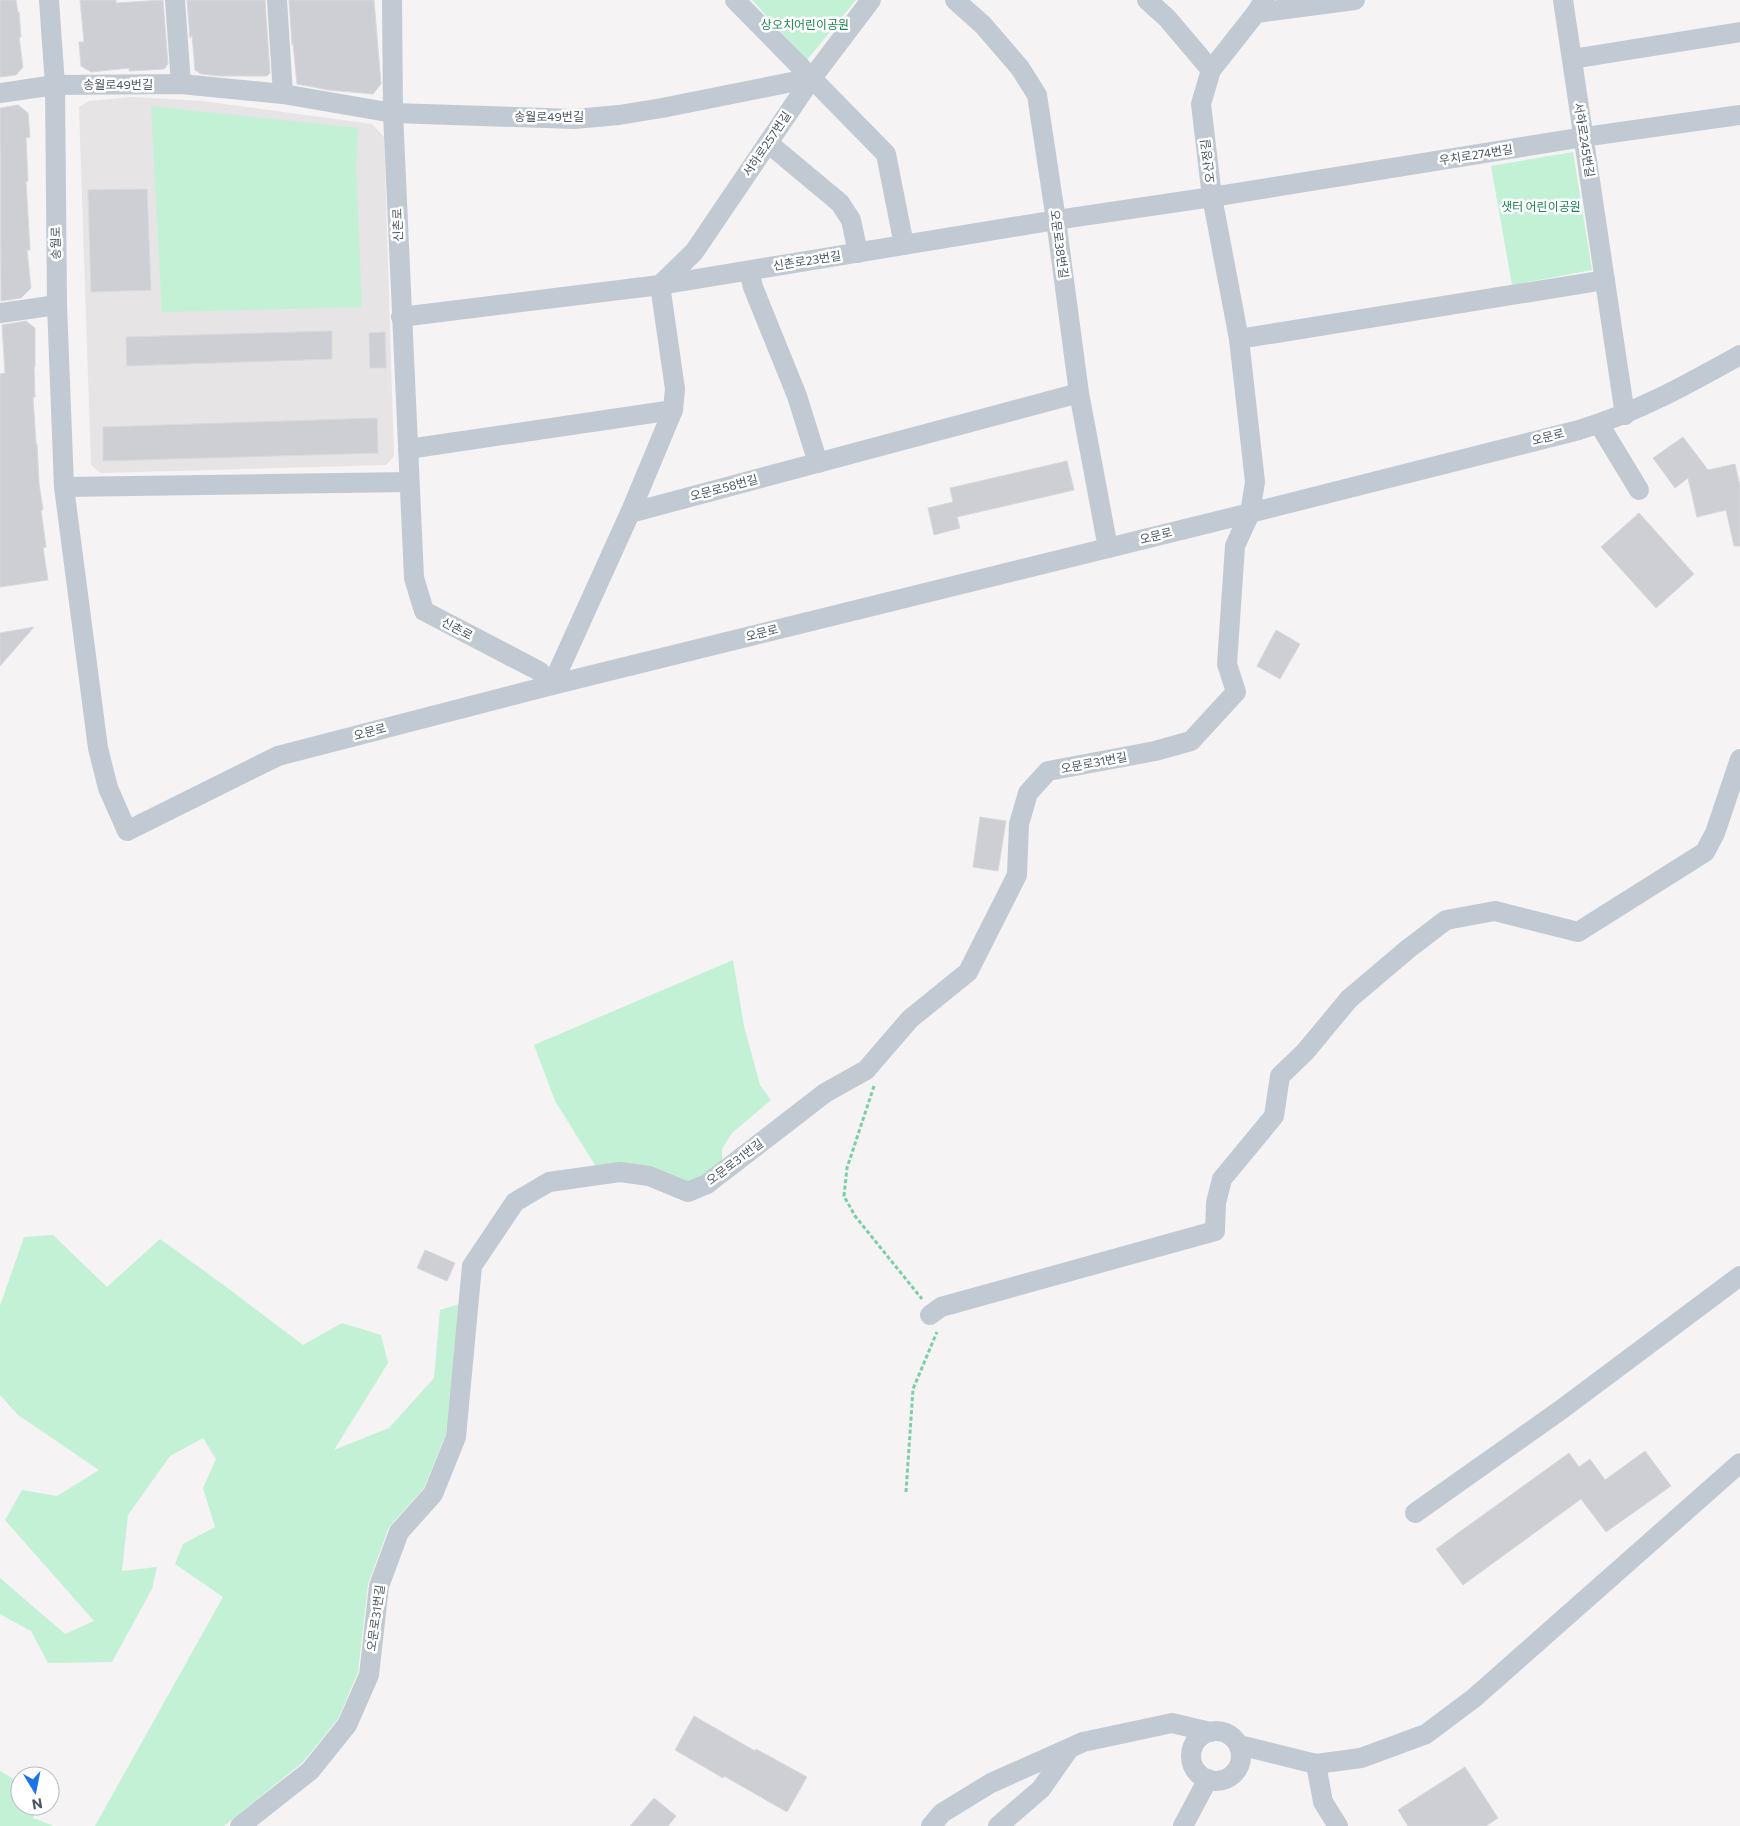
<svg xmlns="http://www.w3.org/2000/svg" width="1740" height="1826" font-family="Commissioner,'Noto Sans KR',sans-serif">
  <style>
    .education { fill: #e6e4e5 }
    .green { fill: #c3f1d5 }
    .building { fill: #cdcfd5; stroke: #d7d9de }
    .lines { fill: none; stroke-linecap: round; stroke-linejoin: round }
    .path { stroke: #7ad0a6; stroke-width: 3; stroke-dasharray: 4 2.5; stroke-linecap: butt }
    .minor { stroke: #c1cad2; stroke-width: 20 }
    .labels { text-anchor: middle; stroke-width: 5; stroke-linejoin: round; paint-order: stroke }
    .park-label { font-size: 12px; fill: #17864f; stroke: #fff }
    .street-label { font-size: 12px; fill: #4a5661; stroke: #fff }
  </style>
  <rect width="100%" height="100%" fill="#f5f3f3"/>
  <path class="education" d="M133 97 202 101 372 124 384 137 394 456 386 465 100 473 91 465 79 107 89 101Z"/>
  <g class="green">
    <path d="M752 0H856L807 60Z"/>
    <path d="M151 106 358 128 356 167 362 307 162 312Z"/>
    <path d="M1573 152 1592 270 1512 285 1491 166Z"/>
    <path d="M733 960 744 1026 760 1085 771 1100 732 1133 722 1149V1164L692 1185 597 1168 555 1101 534 1045Z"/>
    <path d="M53 1235 107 1287 160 1239 225 1286 303 1345 342 1323 381 1335 388 1363 334 1450 389 1428 434 1378 440 1310 459 1304 446 1434 424 1488 389 1527 368 1584 358 1672 338 1719 302 1763 224 1826H95L223 1597 175 1564 183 1544 215 1527 203 1488 216 1459 203 1438 170 1456 128 1515 122 1571 157 1567 152 1589 112 1662 48 1663 31 1631 0 1614V1578L65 1634 94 1621 5 1520 22 1490 57 1496 99 1470 18 1415 0 1395V1306L24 1237Z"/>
    <path d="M0 1771 20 1783V1806H37L33 1818 54 1826H0Z"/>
  </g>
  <g class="building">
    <path d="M0 0H16L18 13 19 12 21 37H19L23 67 16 75 0 77Z"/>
    <path d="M80 0H116V3L163 0 168 64 164 69 129 71V68L91 72 81 66 79 42H84Z"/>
    <path d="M187 0H265L270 73 267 76H221L201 74 195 70 192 35 190 38Z"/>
    <path d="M289 0H374L381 84 373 94 329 90 297 84 293 43 292 45Z"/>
    <path d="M18 105 28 113 30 137 26 138 28 181H26L30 250H27L31 288 21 298 1 301 0 108Z"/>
    <path d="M147 189 151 290 91 292 88 190Z"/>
    <path d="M26 321 35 328V367H34L35 397H33L36 444H37L39 483 43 510H41L46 547 43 548 48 580 0 587V374L5 373 2 325Z"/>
    <path d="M332 331V359L127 366 126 337Z"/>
    <path d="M385 332 386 368H370L369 333Z"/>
    <path d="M377 418 378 453 103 461V427Z"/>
    <path d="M1683 437 1708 470 1735 464 1740 486V546H1734L1726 510 1697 517 1688 478 1675 488 1653 458Z"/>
    <path d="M1067 461 1074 490 957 517 960 528 934 535 928 508 953 502 950 488Z"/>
    <path d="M1639 513 1694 574 1656 608 1601 547Z"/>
    <path d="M34 627 0 666V633Z"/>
    <path d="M1276 630 1300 644 1280 679 1257 666Z"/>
    <path d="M980 817 1006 821 998 871 973 867Z"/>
    <path d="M425 1250 455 1263 447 1281 417 1268Z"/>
    <path d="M1645 1451 1671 1486 1606 1532 1581 1499 1463 1585 1436 1549 1569 1453 1579 1467 1590 1459 1605 1480Z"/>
    <path d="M694 1716 755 1751 756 1749 807 1777 787 1812 724 1776 723 1778 675 1750Z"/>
    <path d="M1465 1767 1498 1818 1486 1826H1408L1398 1810Z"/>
    <path d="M654 1798 676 1816 668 1826H630Z"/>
  </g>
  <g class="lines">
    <g class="path">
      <path d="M874 1086 847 1168 844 1196 855 1216 922 1299"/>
      <path d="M906 1492 913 1389 937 1332"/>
    </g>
    <g class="minor">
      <path d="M49 0 55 85 57 305 64 487 98 748 108 788 127 831 278 756 552 685 1250 513 1579 430C1638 412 1686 385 1740 355"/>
      <path d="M175 0 181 84"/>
      <path d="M277 0 283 94"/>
      <path d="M392 0 393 113 414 578 424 611 539 671 552 685 630 513 673 410 675 389 660 285 694 252 812 78 871 0"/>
      <path d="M735 0 886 154 904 245"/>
      <path d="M955 0 983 25 1020 68 1037 95 1056 220 1079 393 1108 548"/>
      <path d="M1147 0 1167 18 1211 70"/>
      <path d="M1563 0 1625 415"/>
      <path d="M1256 13 1355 0"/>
      <path d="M1572 59 1740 32"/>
      <path d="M0 93 55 85 181 84 283 94 393 113 574 119 619 115 662 108 812 78"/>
      <path d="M768 143 840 203 851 220 858 253"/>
      <path d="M749 271 753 287 797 396 818 463"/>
      <path d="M0 313 57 305"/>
      <path d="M401 317 660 285 1056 220 1212 197 1584 137 1740 115"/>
      <path d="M1239 339 1605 280"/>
      <path d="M1599 424 1639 490"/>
      <path d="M408 449 673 410"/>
      <path d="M64 487 409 482"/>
      <path d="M630 513 1079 393"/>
      <path d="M930 1315 941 1307 1215 1231 1216 1203 1222 1179 1274 1116 1280 1076 1305 1052 1349 999 1408 949 1446 920 1495 911 1578 932 1705 852 1715 833 1740 759"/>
      <path d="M1415 1513 1562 1409 1740 1276"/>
      <circle cx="1216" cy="1756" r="25"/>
      <path d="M1239 1745 1316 1764 1361 1758 1426 1734 1474 1698 1740 1463"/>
      <path d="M1316 1764 1323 1802 1338 1826"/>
      <path d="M240 1826 310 1771 347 1725 369 1675 379 1586 399 1532 433 1494 456 1437 472 1266 515 1202 549 1182 620 1172 649 1176 688 1192 707 1184 825 1093 866 1070 910 1019 968 972 1017 875 1019 824 1028 793 1048 771 1155 751 1191 741 1236 692 1227 664 1235 546 1250 513 1255 482 1239 339 1212 197 1201 104 1211 70 1256 13 1264 0"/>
      <path d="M931 1826 942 1813 991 1783 1083 1742 1172 1723 1210 1732"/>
      <path d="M998 1826 1041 1789 1069 1749"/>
      <path d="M1183 1826 1208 1779"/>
    </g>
  </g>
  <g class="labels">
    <g class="park-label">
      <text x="805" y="29">상오치어린이공원</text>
      <text x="1541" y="211">샛터 어린이공원</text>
    </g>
    <g class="street-label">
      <text x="118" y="89">송월로49번길</text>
      <text x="549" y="121">송월로49번길</text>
      <text transform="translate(1584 140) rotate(81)" y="4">서하로245번길</text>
      <text transform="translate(767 144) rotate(-56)" y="4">서하로257번길</text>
      <text transform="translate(1476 155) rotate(-9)" y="4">우치로274번길</text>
      <text transform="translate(1208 161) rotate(-97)" y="4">오산정길</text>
      <text transform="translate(398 225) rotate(-92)" y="4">신촌로</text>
      <text transform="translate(56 243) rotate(-91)" y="4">송월로</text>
      <text transform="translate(1059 244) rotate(82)" y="4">오문로38번길</text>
      <text transform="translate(807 261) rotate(-9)" y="4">신촌로23번길</text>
      <text transform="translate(1548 437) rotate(-14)" y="4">오문로</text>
      <text transform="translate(724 488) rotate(-15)" y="4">오문로58번길</text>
      <text transform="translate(1156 536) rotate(-14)" y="4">오문로</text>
      <text transform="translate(457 629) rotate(28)" y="4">신촌로</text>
      <text transform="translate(762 633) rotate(-14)" y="4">오문로</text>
      <text transform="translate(370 732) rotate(-15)" y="4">오문로</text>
      <text transform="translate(1094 763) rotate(-11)" y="4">오문로31번길</text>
      <text transform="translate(735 1162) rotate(-37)" y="4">오문로31번길</text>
      <text transform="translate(376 1618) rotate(-82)" y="4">오문로31번길</text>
    </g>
  </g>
  <g transform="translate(35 1791) rotate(170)"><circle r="24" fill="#ffffff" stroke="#b7bbc0"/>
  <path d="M0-4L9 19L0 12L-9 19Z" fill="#1a73e8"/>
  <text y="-8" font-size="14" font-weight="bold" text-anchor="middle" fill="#4a5661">N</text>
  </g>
</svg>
